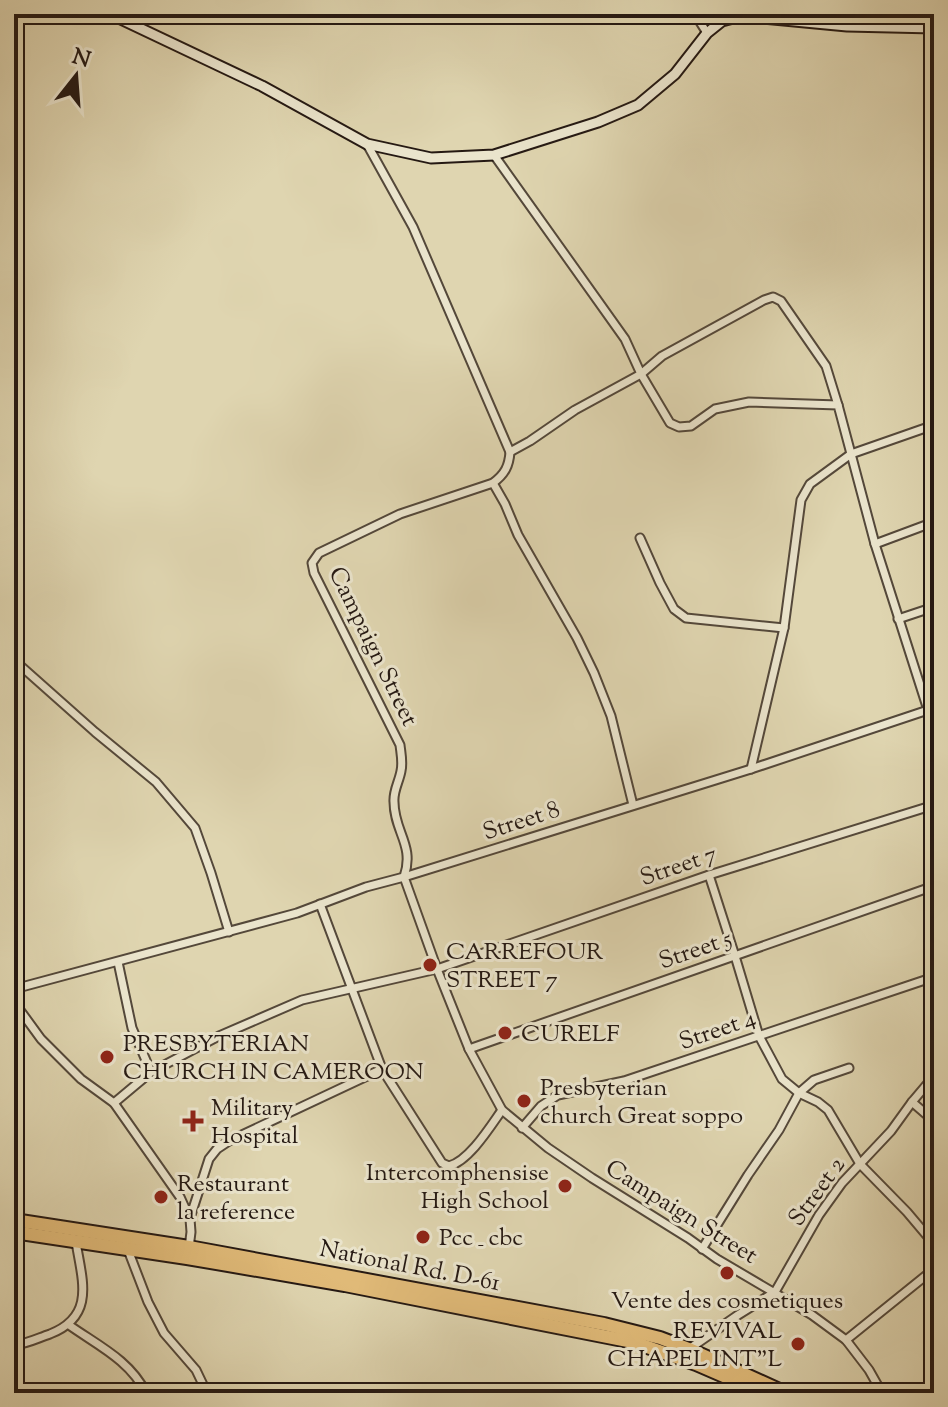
<svg xmlns="http://www.w3.org/2000/svg" width="948" height="1407" font-family="'Sorts Mill Goudy',serif">
  <style>
    .lines { fill: none; stroke-linecap: round; stroke-linejoin: round }
    .street-casing { stroke: #54483a; stroke-width: 11 }
    .secondary-casing { stroke: #251913; stroke-width: 13 }
    .highway-casing { stroke: #251913; stroke-width: 16 }
    .street { stroke: #eae4cc; stroke-width: 7 }
    .secondary { stroke: #eae4cc; stroke-width: 9 }
    .highway { stroke: #e0ba78; stroke-width: 12 }
    .poi-dot { fill: #8f2418; stroke: #eae4cc; stroke-width: 3 }
    .labels { text-anchor: middle; stroke-width: 6; stroke-linejoin: round; paint-order: stroke }
    .street-label { font-size: 24px; fill: #251913; stroke: #eae4cc }
    .poi-label { font-size: 24px; fill: #251913; stroke: #eae4cc; text-anchor: start }
  </style>
  <rect width="100%" height="100%" fill="#dfd5b0"/>
  <filter id="stains"><feTurbulence type="fractalNoise" baseFrequency=".0025" numOctaves="4"/><feColorMatrix values="0 0 0 0 .2 0 0 0 0 .09 0 0 0 0 .02 0 0 0 .5 -.17"/></filter>
  <radialGradient id="worn" r=".72"><stop offset=".6" stop-color="#630" stop-opacity="0"/><stop offset="1" stop-color="#630" stop-opacity=".3"/></radialGradient>
  <g class="lines">
    <defs>
      <g id="street">
        <path d="M695 14 707 33"/>
        <path d="M367 144 413 227 510 452C509 466 505 474 493 483L400 514 319 553 312 563 314 573 400 745C401 754 403 762 401 771 399 782 393 791 394 802 394 832 415 845 404 877L437 969 469 1049 502 1110 548 1148 592 1178 688 1238 717 1259 812 1315 846 1340 869 1370 882 1393"/>
        <path d="M494 155 625 339 641 374 670 423 679 427 691 426 715 409 749 402 838 405 875 544 928 710 934 724"/>
        <path d="M510 452 530 441 575 410 641 374 662 356 764 300 773 297 781 301 826 366 838 405"/>
        <path d="M493 483 505 504 518 535 577 638 594 673 611 716 633 805"/>
        <path d="M640 538 660 583 674 609 686 618 784 628"/>
        <path d="M875 544 934 522"/>
        <path d="M898 619 934 607"/>
        <path d="M14 660 95 732 156 782 195 828 211 873 229 932"/>
        <path d="M751 769 784 628 801 500 810 484 851 454 934 425"/>
        <path d="M709 875 735 956 759 1036 782 1079 799 1093 818 1102 828 1110 860 1164 907 1212 934 1244"/>
        <path d="M320 904 382 1069 442 1163 449 1166C469 1161 490 1127 502 1110"/>
        <path d="M118 962 132 1028 151 1072"/>
        <path d="M14 989 297 913 366 887 404 877 751 769 934 708"/>
        <path d="M14 1002 41 1039 81 1079 114 1103 180 1197 190 1219 191 1232 189 1248"/>
        <path d="M469 1049 934 886"/>
        <path d="M912 1102 934 1121"/>
        <path d="M114 1103 151 1072 219 1036 302 1000 437 969 709 875 934 805"/>
        <path d="M522 1128 541 1106 558 1095 624 1081 934 977"/>
        <path d="M190 1218 209 1159 217 1149 229 1141 382 1069"/>
        <path d="M702 1249 748 1175 779 1130 799 1093 814 1080 849 1068"/>
        <path d="M128 1250 148 1302 164 1333 196 1370 207 1393"/>
        <path d="M69 1325C97 1345 130 1360 146 1393"/>
        <path d="M846 1340 934 1269"/>
        <path d="M14 1345C27 1344 38 1338 50 1334 96 1316 82 1280 76 1242"/>
        <path d="M689 1349 738 1315 775 1292 819 1215 842 1183 891 1131 912 1102 934 1076"/>
      </g>
      <path id="secondary" d="M110 14 262 86 367 144 431 158 494 155 598 122 638 105 675 74 707 33 722 21 741 16 847 26 934 28"/>
      <g id="highway">
        <path d="M14 1220 189 1247 604 1324 660 1338 689 1349 786 1393"/>
        <path d="M14 1232 187 1258 345 1285 633 1342 696 1364 763 1393"/>
      </g>
    </defs>
    <use href="#street" class="street-casing"/>
    <use href="#secondary" class="secondary-casing"/>
    <use href="#highway" class="highway-casing"/>
    <use href="#street" class="street"/>
    <use href="#secondary" class="secondary"/>
    <use href="#highway" class="highway"/>
  </g>
  <g class="poi-dot">
    <circle cx="430" cy="965" r="8"/>
    <circle cx="505" cy="1033" r="8"/>
    <circle cx="107" cy="1057" r="8"/>
    <circle cx="524" cy="1101" r="8"/>
    <path d="M189 1109h8v8h8v8h-8v8h-8v-8h-8v-8h8z"/>
    <circle cx="565" cy="1186" r="8"/>
    <circle cx="161" cy="1197" r="8"/>
    <circle cx="423" cy="1237" r="8"/>
    <circle cx="727" cy="1273" r="8"/>
    <circle cx="798" cy="1344" r="8"/>
  </g>
  <g class="labels">
    <g class="street-label">
      <text transform="translate(374 646) rotate(64)" y="8">Campaign Street</text>
      <text transform="translate(521 820) rotate(-18)" y="8">Street 8</text>
      <text transform="translate(678 865) rotate(-19)" y="8">Street 7</text>
      <text transform="translate(695 949) rotate(-19)" y="8">Street 5</text>
      <text transform="translate(717 1029) rotate(-19)" y="8">Street 4</text>
      <text transform="translate(816 1191) rotate(-54)" y="8">Street 2</text>
      <text transform="translate(682 1211) rotate(32)" y="8">Campaign Street</text>
      <text transform="translate(410 1265) rotate(11)" y="8">National Rd. D-61</text>
    </g>
    <g class="poi-label">
      <text x="446" y="959">CARREFOUR<tspan x="446" dy="28">STREET 7</tspan></text>
      <text x="521" y="1041">CURELF</text>
      <text x="123" y="1051">PRESBYTERIAN<tspan x="123" dy="28">CHURCH IN CAMEROON</tspan></text>
      <text x="540" y="1095">Presbyterian<tspan x="540" dy="28">church Great soppo</tspan></text>
      <text x="211" y="1115">Military<tspan x="211" dy="28">Hospital</tspan></text>
      <text x="549" y="1180" text-anchor="end">Intercomphensise<tspan x="549" dy="28">High School</tspan></text>
      <text x="177" y="1191">Restaurant<tspan x="177" dy="28">la reference</tspan></text>
      <text x="439" y="1245">Pcc _ cbc</text>
      <text x="727" y="1308" text-anchor="middle">Vente des cosmetiques</text>
      <text x="782" y="1338" text-anchor="end">REVIVAL<tspan x="782" dy="28">CHAPEL INT"L</tspan></text>
    </g>
  </g>
  <rect width="948" height="1407" fill="none" stroke="#dfd5b0" stroke-width="48"/>
  <rect x="16" y="16" width="916" height="1375" fill="none" stroke="#251913" stroke-width="4"/>
  <rect x="24" y="24" width="900" height="1359" fill="none" stroke="#251913" stroke-width="2"/>
  <g transform="translate(76 76) rotate(17)" stroke="#eae4cc" stroke-width="6" paint-order="stroke">
  <path d="M0-6L14 30L0 20L-14 30Z" fill="#251913"/>
  <text y="-12" font-size="22" font-weight="bold" text-anchor="middle" fill="#251913">N</text>
  </g>
  <rect width="100%" height="100%" filter="url(#stains)"/>
  <rect width="100%" height="100%" fill="url(#worn)"/>
</svg>
